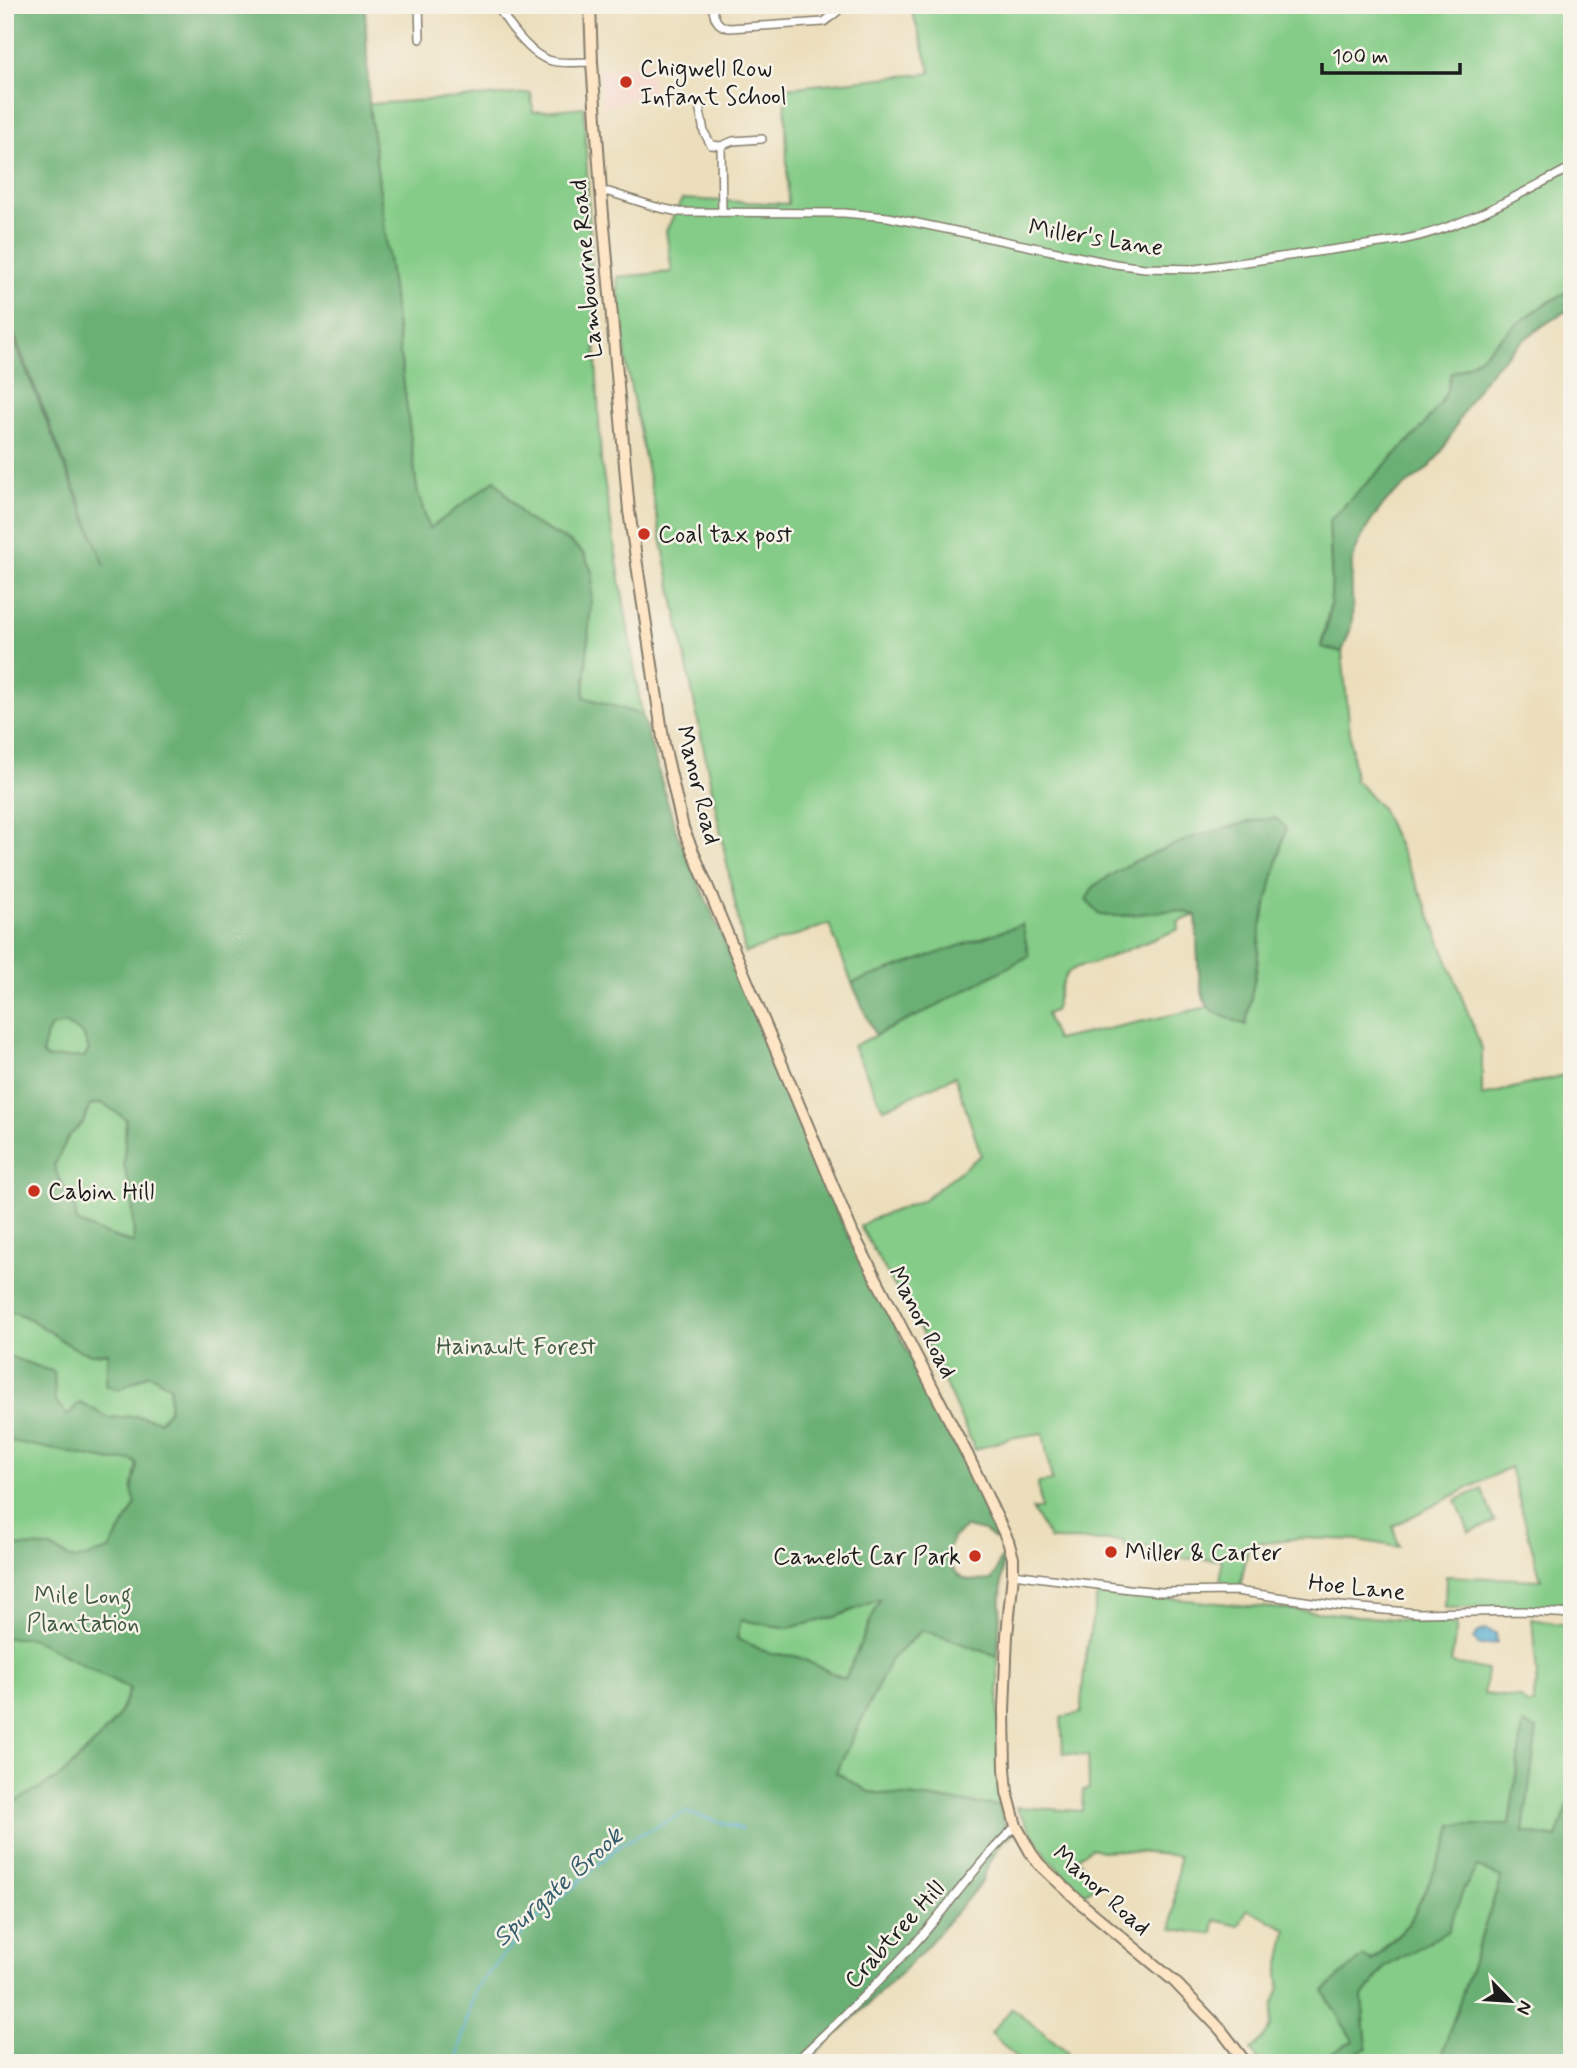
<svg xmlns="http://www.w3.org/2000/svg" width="1577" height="2068" font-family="Mynerve,sans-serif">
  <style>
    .built { fill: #f7d1c7 }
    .green { fill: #84cc87; stroke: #507452; stroke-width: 2; fill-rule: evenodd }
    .forest { fill: #6bb074; stroke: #446648; stroke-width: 2; fill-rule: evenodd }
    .water { fill: #53abd0; stroke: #386476; stroke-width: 2 }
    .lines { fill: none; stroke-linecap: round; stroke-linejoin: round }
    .stream { stroke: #53abd0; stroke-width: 2.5 }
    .street-casing { stroke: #847d6c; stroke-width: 10 }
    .secondary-casing { stroke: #847d6c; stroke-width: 14 }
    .street { stroke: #fff; stroke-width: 7 }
    .secondary { stroke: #fde5c5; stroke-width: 10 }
    .poi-dot { fill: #c8321e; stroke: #f7f3e8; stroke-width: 2.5 }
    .labels { text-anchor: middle; stroke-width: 5; stroke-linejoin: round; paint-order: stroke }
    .poi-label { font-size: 24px; fill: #1c1c1c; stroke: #f7f3e8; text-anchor: start }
    .street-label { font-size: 24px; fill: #1c1c1c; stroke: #f7f3e8 }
    .park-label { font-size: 24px; fill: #405a41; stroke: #f7f3e8 }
    .water-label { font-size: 26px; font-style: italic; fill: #355c6d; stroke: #f7f3e8 }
  </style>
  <rect width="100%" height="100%" fill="#f7f3e8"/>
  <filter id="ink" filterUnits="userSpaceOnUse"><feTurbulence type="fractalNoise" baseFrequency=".0143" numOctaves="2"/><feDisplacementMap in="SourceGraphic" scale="14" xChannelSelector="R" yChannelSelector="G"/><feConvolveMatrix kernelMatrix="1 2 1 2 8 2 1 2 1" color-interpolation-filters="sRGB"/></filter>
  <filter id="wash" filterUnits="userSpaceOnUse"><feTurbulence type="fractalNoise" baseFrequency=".00686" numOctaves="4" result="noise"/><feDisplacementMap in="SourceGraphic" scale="28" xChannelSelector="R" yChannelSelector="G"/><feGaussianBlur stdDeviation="1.57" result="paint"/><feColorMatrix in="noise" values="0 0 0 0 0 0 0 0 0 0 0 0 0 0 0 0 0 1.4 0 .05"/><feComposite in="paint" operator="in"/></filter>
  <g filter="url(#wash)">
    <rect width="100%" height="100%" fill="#ecdebb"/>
    <path class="built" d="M650 62 653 94 644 93 603 109 598 71Z"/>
    <g class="green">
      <path d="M910 5H1572V289C1548 302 1524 317 1504 335 1484 352 1478 363 1451 373L1447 390 1440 404 1419 431 1329 521 1332 596 1321 646 1342 652 1355 782H1358L1381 808 1426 905 1482 1049V1096L1572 1073V1608H1445L1446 1576 1541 1580 1510 1467 1393 1526 1399 1547 1358 1540 1300 1538 1249 1544 1240 1587 1220 1586 1222 1560 1147 1557 1148 1548 1124 1547V1541H1122L1050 1540 1032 1509H1041L1038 1483 1052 1481 1043 1433 1010 1438 975 1450 924 1337 860 1226 872 1219 923 1200 981 1155 955 1076 883 1109 853 1046 919 1015 1021 925 852 983 829 924 745 953 627 369 617 277 672 272 666 231 682 199 788 204 785 88 931 73ZM1285 828 1261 926 1257 965 1246 1024 1223 1016 1208 1007 1056 1040 1046 1014 1054 1011C1063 983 1059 967 1092 964L1179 929 1178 922 1196 915 1176 910 1119 916 1100 915 1094 886 1133 862Z"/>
      <path d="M531 93 533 112 584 107 601 461 642 715 584 697 593 574 584 554 570 542 526 519 495 480 429 530 417 489 369 104Z"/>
      <path d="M65 1024 83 1034 89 1050 84 1057 46 1058 42 1054 47 1034 51 1027Z"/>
      <path d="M102 1103 126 1119 124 1165 132 1196 135 1243 99 1232 76 1222 74 1204 58 1177 54 1166 68 1137 83 1123 90 1105Z"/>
      <path d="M5 1311C36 1313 63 1349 91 1353 96 1354 103 1353 108 1352L119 1389 149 1374 170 1386 169 1410 160 1421 137 1416 109 1418 80 1402 67 1416 26 1363 5 1355Z"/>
      <path d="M5 1422 132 1460 137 1464 132 1491 136 1504 130 1689 118 1717 98 1740 61 1776 11 1804 5 1813Z"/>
      <path d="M1482 1489 1495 1522 1469 1532 1456 1500Z"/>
      <path d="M1098 1592 1457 1625 1451 1663 1487 1670 1484 1694 1520 1698 1527 1704H1533L1537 1675 1532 1619 1572 1626V1793L1557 1838 1523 1832 1537 1730 1523 1725 1509 1825H1452L1448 1842 1410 1922 1372 1960 1364 1956 1354 2041 1314 2063H1260L1251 2050 1268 2032 1271 2026 1274 2003 1280 1988 1278 1975 1287 1929 1247 1909 1239 1926 1215 1920 1213 1933 1206 1934 1172 1929 1179 1856 1116 1850 1102 1851 1092 1848 1077 1857 1096 1886 1084 1894 1048 1858 1016 1807 1082 1811 1083 1790 1089 1789 1088 1756 1063 1753 1061 1717 1081 1713C1082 1672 1089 1632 1098 1592Z"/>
      <path d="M881 1599 845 1679 796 1656 771 1654 737 1639 740 1620 788 1628 835 1617Z"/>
      <path d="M923 1630 998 1656 999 1806 869 1792 836 1772 891 1659Z"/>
      <path d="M1477 1866 1502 1877 1439 2063H1338L1367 2047 1362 1998 1385 1967 1447 1931 1463 1891Z"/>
      <path d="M1012 2008 1068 2052 1057 2063H1022L991 2033Z"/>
    </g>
    <g class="forest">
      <path d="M5 5H365L369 104 417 489 429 529 495 480 526 519 570 542 584 554 593 574 584 697 642 715 676 831 742 982 841 1221 984 1500 997 1537 994 1539 984 1531 966 1527 953 1538 946 1554C955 1579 966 1583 991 1580L997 1570 1000 1559 1003 1558 998 1656 922 1630 891 1659 836 1772 869 1792 999 1806 1004 1821 1013 1834 1002 1842 988 1865 982 1882 921 1953 807 2063H5V1813L11 1804 61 1776 98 1740 118 1717 130 1689 31 1638H5V1546L49 1547 75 1560 109 1550 136 1504 132 1491 137 1464 132 1460 112 1461 5 1440V1355L54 1372 55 1400 67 1416 80 1402 109 1418 137 1416 160 1421 169 1410 170 1386 149 1374 119 1390 106 1386 108 1352C103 1353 96 1354 91 1354 62 1349 36 1313 5 1311V318L105 566 5 311ZM65 1024 83 1034 89 1050 84 1057 47 1058 42 1054 47 1034 51 1027ZM102 1103 126 1119 124 1165 132 1196 134 1243 99 1232 77 1222 74 1204 58 1177 54 1166 68 1137 83 1123 90 1105ZM880 1599 845 1679 796 1656 771 1654 737 1639 741 1620 788 1628 835 1617Z"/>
      <path d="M1572 289V308C1537 326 1497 359 1475 392 1459 415 1450 444 1431 465 1420 477 1406 484 1393 495 1378 509 1365 529 1357 547 1346 572 1356 601 1351 627 1349 635 1345 644 1342 652L1321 647C1336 607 1331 563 1329 521L1419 431 1440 404 1447 390 1451 373C1478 363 1484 352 1504 335 1524 317 1548 302 1572 289Z"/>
      <path d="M1276 818 1286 828 1261 926 1257 965 1246 1025C1234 1020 1220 1017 1210 1008 1195 994 1198 937 1196 915L1176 910 1119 916 1100 915 1086 900 1094 886 1133 862 1193 837 1256 820Z"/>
      <path d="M1022 924 1029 956 919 1015 875 1035 852 983Z"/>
      <path d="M1523 1724 1537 1729 1523 1832 1557 1838 1572 1793V2063H1439L1501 1877 1477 1867 1463 1891 1448 1931 1385 1967 1362 1998 1367 2048 1338 2063H1314L1353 2041 1323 1991 1364 1956 1372 1962 1410 1922 1448 1842 1452 1825H1509Z"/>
    </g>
    <path class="water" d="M1485 1629 1496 1633 1497 1643 1479 1646 1474 1639 1477 1633Z"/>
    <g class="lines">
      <path class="stream" d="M456 2063 475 1989 525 1930 621 1844 686 1812 742 1829"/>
    </g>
  </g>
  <g filter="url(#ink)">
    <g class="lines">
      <defs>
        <g id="street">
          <path d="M419 5 420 39"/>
          <path d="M497 5C507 23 531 57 552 61 564 64 579 62 592 62"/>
          <path d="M712 5C714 17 716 26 729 28L824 22 838 11 840 5"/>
          <path d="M699 105 704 132 711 145 721 146 733 141 762 139"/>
          <path d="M721 146 722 212"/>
          <path d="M601 192H609L656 207 679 212 844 213 888 217 1115 264 1145 268 1195 269 1402 240C1463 228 1517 195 1572 167"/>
          <path d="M1013 1574 1129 1589 1161 1592 1236 1591 1340 1606 1418 1613 1523 1611 1572 1614"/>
          <path d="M794 2063C836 2023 878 1984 917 1941 951 1903 979 1861 1016 1826"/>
        </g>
        <path id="secondary" d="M590 5 592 62 601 192 629 511 664 745 683 828 853 1234 967 1454 1008 1541 1013 1558V1574L1007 1635 1004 1710 1005 1768 1007 1792 1016 1826 1031 1853 1039 1864 1083 1905 1174 1981 1221 2030 1246 2063"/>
      </defs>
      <use href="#street" class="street-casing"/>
      <use href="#secondary" class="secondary-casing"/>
      <use href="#street" class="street"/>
      <use href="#secondary" class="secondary"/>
    </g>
  </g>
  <g class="poi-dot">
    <circle cx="626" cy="82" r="7"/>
    <circle cx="644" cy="534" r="7"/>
    <circle cx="34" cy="1191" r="7"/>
    <circle cx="1111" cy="1552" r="7"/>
    <circle cx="975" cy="1556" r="7"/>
  </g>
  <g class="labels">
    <g class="poi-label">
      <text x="640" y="76">Chigwell Row<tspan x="640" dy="28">Infant School</tspan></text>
      <text x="658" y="542">Coal tax post</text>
      <text x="48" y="1199">Cabin Hill</text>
      <text x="1125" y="1560">Miller &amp; Carter</text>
      <text x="961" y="1564" text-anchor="end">Camelot Car Park</text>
    </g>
    <g class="street-label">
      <text transform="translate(1096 237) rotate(9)" y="8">Miller's Lane</text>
      <text transform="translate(586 269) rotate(-95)" y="8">Lambourne Road</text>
      <text transform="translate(699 785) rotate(76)" y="8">Manor Road</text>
      <text transform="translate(923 1322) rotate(63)" y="8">Manor Road</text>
      <text transform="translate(1357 1587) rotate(6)" y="8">Hoe Lane</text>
      <text transform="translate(1102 1890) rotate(42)" y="8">Manor Road</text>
      <text transform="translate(894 1934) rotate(-48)" y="8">Crabtree Hill</text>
    </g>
    <g class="park-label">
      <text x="516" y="1354">Hainault Forest</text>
      <text x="83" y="1603">Mile Long<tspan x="83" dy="28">Plantation</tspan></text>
    </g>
    <g class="water-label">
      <text transform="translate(557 1886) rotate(-42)" y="9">Spurgate Brook</text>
    </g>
  </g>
  <rect width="1577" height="2068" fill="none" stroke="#f7f3e8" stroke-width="28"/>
  <g transform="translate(1510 2001) rotate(115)" stroke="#f7f3e8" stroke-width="5" paint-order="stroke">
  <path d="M0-5L12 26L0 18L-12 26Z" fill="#1c1c1c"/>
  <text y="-10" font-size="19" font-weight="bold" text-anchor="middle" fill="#1c1c1c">N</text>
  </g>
  <path d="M1322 63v10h138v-10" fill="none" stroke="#1c1c1c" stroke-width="3.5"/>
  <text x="1332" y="63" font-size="21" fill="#1c1c1c" stroke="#f7f3e8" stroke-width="5" paint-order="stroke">100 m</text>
</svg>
